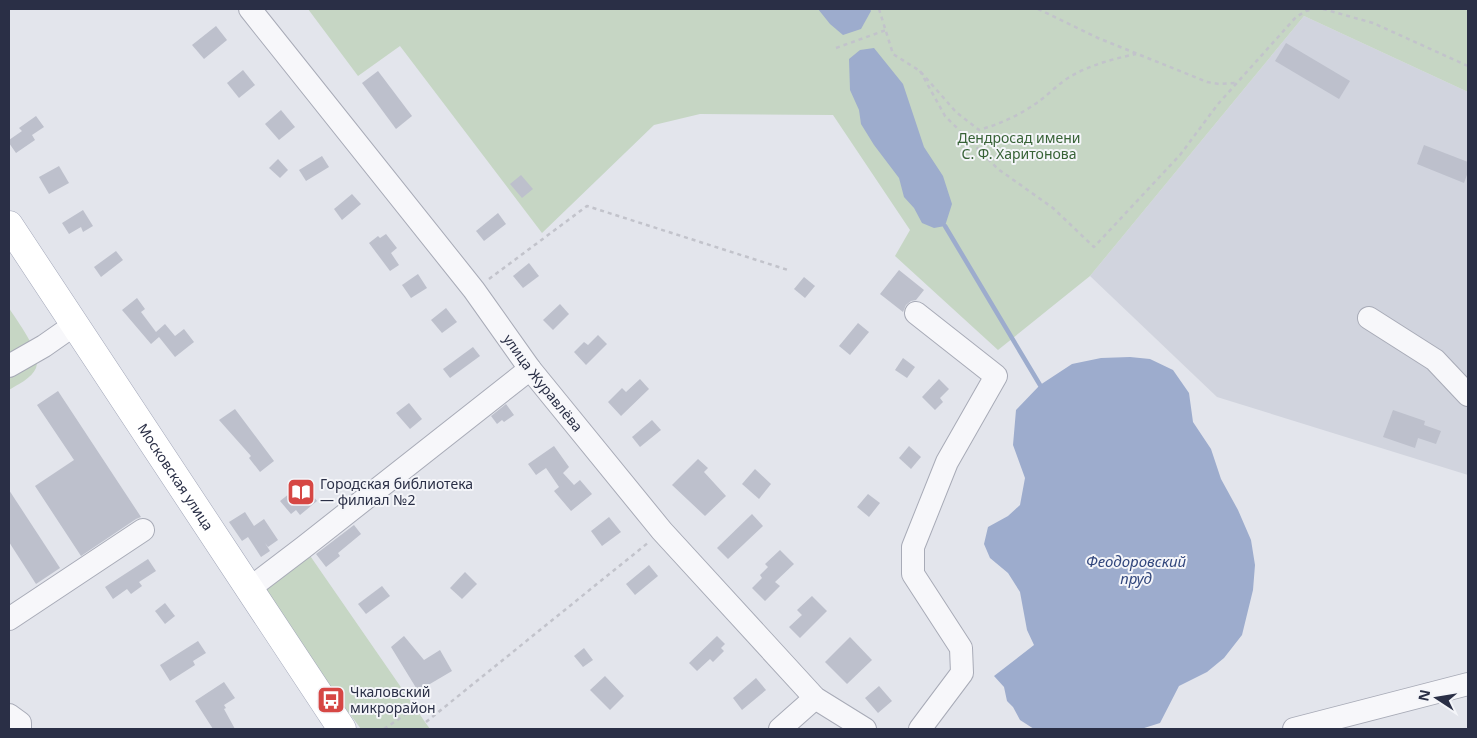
<svg xmlns="http://www.w3.org/2000/svg" width="1477" height="738" font-family="'Noto Sans',sans-serif">
  <style>
    .built { fill: #d1d4de }
    .green { fill: #c6d6c4 }
    .water { fill: #9daccd }
    .lines { fill: none; stroke-linecap: round; stroke-linejoin: round }
    .stream { stroke: #9daccd; stroke-width: 4.5 }
    .building { fill: #bdc0cc }
    .minor-casing { stroke: #a8abb7; stroke-width: 24 }
    .major-casing { stroke: #a2a7b9; stroke-width: 29 }
    .path { stroke: #c2c3cb; stroke-width: 2.5; stroke-dasharray: 4 4; stroke-linecap: butt }
    .minor { stroke: #f7f7fa; stroke-width: 22 }
    .major { stroke: #fff; stroke-width: 28 }
    .labels { text-anchor: middle; stroke-width: 4; stroke-linejoin: round; paint-order: stroke }
    .park-label { font-size: 14px; fill: #376236; stroke: #f4f5f9 }
    .street-label { font-size: 14px; fill: #2a2f46; stroke: #f4f5f9 }
    .poi-label { font-size: 14px; fill: #2a2f46; stroke: #f4f5f9; text-anchor: start }
    .water-label { font-size: 15px; font-style: italic; fill: #31467c; stroke: #f4f5f9 }
  </style>
  <rect width="100%" height="100%" fill="#e3e5ec"/>
  <path class="built" d="M1304 16 1468 92V475L1217 397 1090 276Z"/>
  <g class="green">
    <path d="M308 9H1468V92L1304 16 1090 276 998 350 895 256 910 230 833 115 700 114 654 125 542 233 400 46 358 76Z"/>
    <path d="M9 308C17 321 42 353 36 368 32 378 17 385 9 390Z"/>
    <path d="M304 547 425 722 430 729H361C327 683 288 635 263 584Z"/>
  </g>
  <g class="water">
    <path d="M818 9H870L871 11 861 29 843 35 830 24Z"/>
    <path d="M874 48 903 84 924 147 943 176 952 204 945 226 934 228 922 223 914 208 904 197 899 178 874 145 861 124 859 110 850 90 849 59 860 50Z"/>
    <path d="M1130 357 1150 359 1173 370 1189 393 1193 422 1211 449 1221 479 1238 510 1251 540 1255 565 1253 590 1242 635 1224 658 1207 672 1179 686 1160 723 1141 729H1034L1020 720 1013 707 1007 701 1004 687 994 676 1034 645 1027 630 1020 592 1008 573 990 558 984 544 988 527 1008 516 1020 505 1025 478 1013 445 1016 410 1040 385 1072 364 1101 358Z"/>
  </g>
  <g class="lines">
    <path class="stream" d="M945 226 1040 385"/>
  </g>
  <g class="building">
    <path d="M216 26 227 40 204 59 192 45Z"/>
    <path d="M1286 43 1350 81 1339 99 1275 61Z"/>
    <path d="M243 70 255 85 239 98 227 83Z"/>
    <path d="M378 71 412 116 396 129 362 83Z"/>
    <path d="M281 110 295 127 279 140 265 124Z"/>
    <path d="M36 116 44 127 32 135 35 140 16 153 9 143V140L22 131 19 128Z"/>
    <path d="M1424 145 1468 162V172L1464 183 1417 164Z"/>
    <path d="M322 156 329 167 306 181 299 170Z"/>
    <path d="M278 159 288 170 280 178 269 168Z"/>
    <path d="M59 166 69 183 49 194 39 177Z"/>
    <path d="M521 175 533 189 522 198 510 184Z"/>
    <path d="M352 194 361 204 342 220 334 209Z"/>
    <path d="M83 210 93 226 83 232 81 227 69 234 62 223Z"/>
    <path d="M498 213 506 224 484 241 476 231Z"/>
    <path d="M386 234 397 248 391 253 399 265 390 271 369 243 378 236 380 238Z"/>
    <path d="M116 251 123 260 101 277 94 267Z"/>
    <path d="M529 263 539 276 523 288 513 276Z"/>
    <path d="M899 270 924 290 916 300 911 301 906 305 903 312 880 294Z"/>
    <path d="M418 274 427 288 411 298 402 285Z"/>
    <path d="M804 277 815 286 805 298 794 289Z"/>
    <path d="M137 298 145 309 141 312 156 332 165 324 175 336 184 329 194 342 175 357 159 337 151 344 122 310Z"/>
    <path d="M560 304 569 314 553 330 543 320Z"/>
    <path d="M446 308 457 322 442 333 431 320Z"/>
    <path d="M858 323 869 332 850 355 839 346Z"/>
    <path d="M598 335 607 344 586 365 574 352 584 342 588 345Z"/>
    <path d="M473 347 480 356 450 378 443 369Z"/>
    <path d="M903 358 915 367 907 378 895 370Z"/>
    <path d="M640 379 649 389 621 416 608 402 622 388 626 392Z"/>
    <path d="M939 379 949 389 940 398 943 402 935 410 922 397Z"/>
    <path d="M58 391 141 517 136 519 81 556 35 486 74 460 37 405Z"/>
    <path d="M409 403 422 419 410 429 396 413Z"/>
    <path d="M506 404 514 415 504 422 502 420 497 424 491 416Z"/>
    <path d="M235 409 274 461 260 472 249 458 251 456 219 420Z"/>
    <path d="M1393 410 1425 421 1424 425 1441 431 1436 444 1418 438 1415 448 1383 437Z"/>
    <path d="M652 420 661 430 640 447 632 437Z"/>
    <path d="M554 446 569 467 563 473 574 485 580 480 592 494 571 511 554 491 559 487 546 468 536 475 528 464Z"/>
    <path d="M909 446 921 457 911 469 899 458Z"/>
    <path d="M698 459 708 468 704 472 726 496 705 516 672 485Z"/>
    <path d="M755 469 771 484 759 499 742 484Z"/>
    <path d="M303 483 317 501 300 515 296 510 291 514 280 501Z"/>
    <path d="M9 490 60 568 36 584 9 542Z"/>
    <path d="M868 494 880 503 869 517 857 507Z"/>
    <path d="M245 512 254 526 264 519 278 540 268 547 265 543 270 551 261 557 248 537 242 541 229 522Z"/>
    <path d="M752 514 763 526 728 559 717 548Z"/>
    <path d="M609 517 621 532 602 546 591 531Z"/>
    <path d="M354 525 361 534 338 553 340 556 326 567 316 554Z"/>
    <path d="M780 550 794 564 775 582 780 586 765 601 752 588 762 578 760 575 768 567 765 564Z"/>
    <path d="M148 559 156 571 139 582 142 586 131 594 127 589 113 599 105 587Z"/>
    <path d="M649 565 658 576 635 595 626 584Z"/>
    <path d="M465 572 477 584 462 599 450 588Z"/>
    <path d="M382 586 390 596 366 614 358 604Z"/>
    <path d="M812 596 827 611 800 638 789 627 802 615 797 610Z"/>
    <path d="M165 603 175 616 165 624 155 611Z"/>
    <path d="M404 636 424 660 440 650 452 671 418 691 391 647Z"/>
    <path d="M717 636 725 644 721 648 724 651 713 662 710 659 697 671 689 663Z"/>
    <path d="M850 637 872 660 847 684 825 662Z"/>
    <path d="M198 641 206 653 193 661 195 665 170 681 160 665Z"/>
    <path d="M584 648 593 660 583 667 574 656Z"/>
    <path d="M605 676 624 696 610 710 590 690Z"/>
    <path d="M756 678 766 690 742 710 733 698Z"/>
    <path d="M224 682 235 698 224 705 226 708 224 709 235 729H213L195 701Z"/>
    <path d="M879 686 892 701 878 713 865 698Z"/>
  </g>
  <g class="lines">
    <defs>
      <g id="minor">
        <path id="s1" d="M250 9 474 290 530 369 662 531 815 698 865 729"/>
        <path d="M916 313 996 376 947 462 913 547V574L961 648 962 673 920 729"/>
        <path d="M1369 318 1435 360 1468 395"/>
        <path d="M9 366 44 346 74 325"/>
        <path d="M250 588 304 547 530 369"/>
        <path d="M9 619 143 530"/>
        <path d="M9 715 20 723V729"/>
        <path d="M780 729 815 698"/>
        <path d="M1294 729 1468 684"/>
      </g>
      <g id="major">
        <path id="s2" d="M9 225 342 729"/>
      </g>
    </defs>
    <use href="#minor" class="minor-casing"/>
    <use href="#major" class="major-casing"/>
    <g class="path">
      <path d="M879 9 893 54 920 71 956 112 979 130C1000 124 1020 115 1038 102 1048 95 1057 85 1068 78 1089 65 1113 59 1136 54"/>
      <path d="M1038 9 1098 38 1207 82 1219 84 1236 83"/>
      <path d="M1323 9 1373 23 1468 66"/>
      <path d="M836 48 886 30"/>
      <path d="M920 71 945 116 998 169 1053 208 1094 247 1180 155 1218 104 1296 17 1306 11 1313 9"/>
      <path d="M489 279 587 206 788 270"/>
      <path d="M426 722 649 542"/>
      <path d="M384 729 416 707"/>
    </g>
    <use href="#minor" class="minor"/>
    <use href="#major" class="major"/>
  </g>
  <defs>
    <symbol id="library-square" viewBox="-11 -11 22 22"><rect x="-9" y="-9" width="18" height="18" rx="4" fill="#d64744" stroke="#f4f5f9"/><path d="M-6-4Q-3-5.5-.7-3.5V5Q-3 3-6 4ZM6-4Q3-5.5 .7-3.5V5Q3 3 6 4Z" fill="#fff"/></symbol>
    <symbol id="bus-square" viewBox="-11 -11 22 22"><rect x="-9" y="-9" width="18" height="18" rx="4" fill="#d64744" stroke="#f4f5f9"/><path d="M-5-6H5V4H4V6H2V4H-2V6H-4V4H-5ZM-3.5-4V0h7V-4ZM-3.5 1.2v1.5H-2V1.2ZM2 1.2v1.5H3.5V1.2Z" fill="#fff"/></symbol>
  </defs>
  <g fill-rule="evenodd">
    <use href="#library-square" x="285" y="476" width="32" height="32"/>
    <use href="#bus-square" x="315" y="684" width="32" height="32"/>
  </g>
  <g class="labels">
    <g class="park-label">
      <text x="1019" y="143">Дендросад имени<tspan x="1019" dy="16">С. Ф. Харитонова</tspan></text>
    </g>
    <g class="street-label">
      <text dy="5" stroke="none"><textPath href="#s1" startOffset="475">улица Журавлёва</textPath></text>
      <text dy="5" stroke="none"><textPath href="#s2" startOffset="302">Московская улица</textPath></text>
    </g>
    <g class="poi-label">
      <text x="320" y="489">Городская библиотека<tspan x="320" dy="16">— филиал №2</tspan></text>
      <text x="350" y="697">Чкаловский<tspan x="350" dy="16">микрорайон</tspan></text>
    </g>
    <g class="water-label">
      <text x="1136" y="567">Феодоровский<tspan x="1136" dy="17">пруд</tspan></text>
    </g>
  </g>
  <rect width="1477" height="738" fill="none" stroke="#2a2f46" stroke-width="20"/>
  <g transform="translate(1437 698) rotate(282)" stroke="#f4f5f9" stroke-width="4" paint-order="stroke">
  <path d="M0-4L9 19L0 12L-9 19Z" fill="#2a2f46"/>
  <text y="-8" font-size="14" font-weight="bold" text-anchor="middle" fill="#2a2f46">N</text>
  </g>
</svg>
